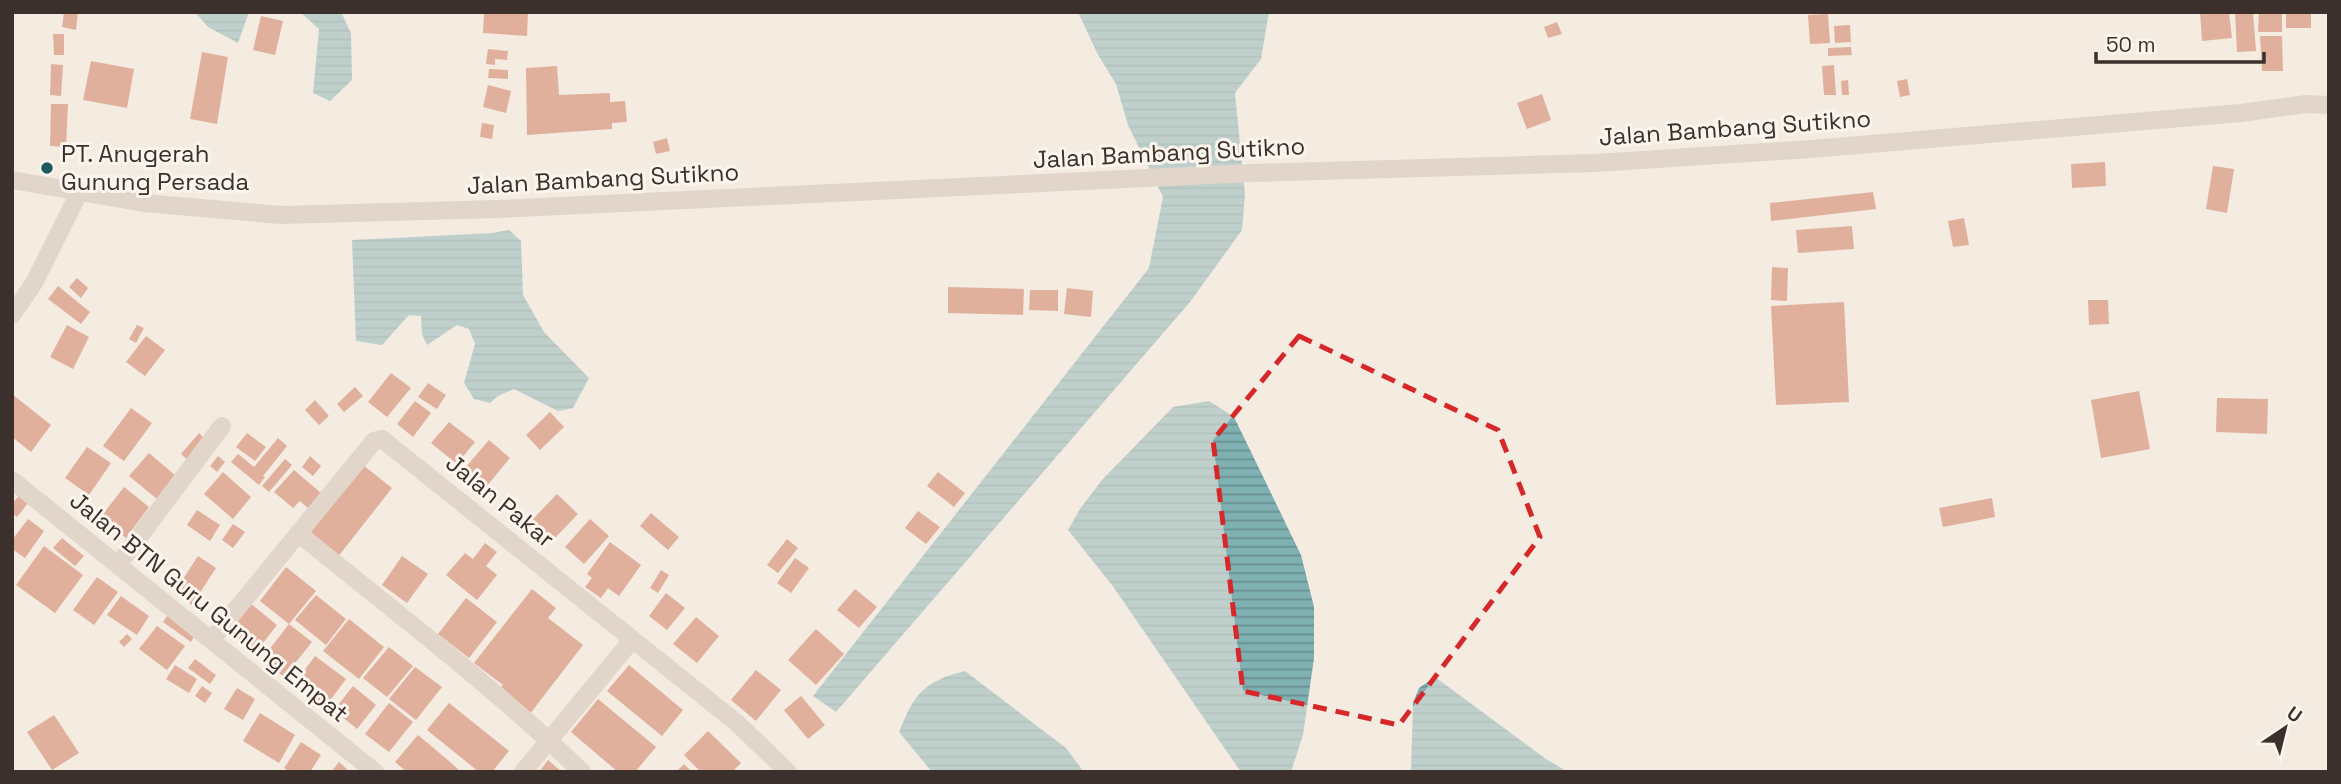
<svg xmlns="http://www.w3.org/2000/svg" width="2341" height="784" font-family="'Space Grotesk',sans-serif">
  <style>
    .water { fill: url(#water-rules) }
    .building { fill: #c8694b }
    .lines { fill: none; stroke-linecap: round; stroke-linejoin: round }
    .minor { stroke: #cdbbac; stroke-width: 18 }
    .marked { fill: none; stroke: #d62828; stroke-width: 5; stroke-dasharray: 14 9; stroke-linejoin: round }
    .poi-dot { fill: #1f5a5e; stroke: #fbf5ee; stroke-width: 2.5 }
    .labels { text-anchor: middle; stroke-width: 6; stroke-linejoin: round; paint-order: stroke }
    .street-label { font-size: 24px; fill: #3b302b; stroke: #fbf5ee }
    .poi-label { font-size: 24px; fill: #3b302b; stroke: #fbf5ee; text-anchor: start }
  </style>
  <defs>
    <pattern id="water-rules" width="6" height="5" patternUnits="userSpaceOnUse" patternTransform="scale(1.75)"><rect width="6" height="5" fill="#7fb0b2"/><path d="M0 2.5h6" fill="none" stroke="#699091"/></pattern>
  </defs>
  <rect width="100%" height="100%" fill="#f4ebe1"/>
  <g class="water">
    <path d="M195 12H249L238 43 208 27Z"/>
    <path d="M300 12H341L351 33 352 80 330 101 313 93 319 29Z"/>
    <path d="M1078 12H1269L1261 59 1235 93 1245 195 1242 230 1190 302 836 712 813 696 1149 268 1163 197 1128 125 1116 84 1097 53Z"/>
    <path d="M509 230 521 241 523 295 544 332 589 378 573 408 558 411 514 389 498 396 490 403 474 399 464 383 475 344 469 329 457 325 427 345 422 334 421 316 409 315 382 345 356 341 352 240 493 233Z"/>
    <path d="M1209 401 1234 417 1301 555 1314 607V658L1303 735 1291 772H1241L1112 585 1068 530 1080 509 1102 480 1173 407Z"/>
    <path d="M965 671 1066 748 1084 772H932L899 732C914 694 924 681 965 671Z"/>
    <path d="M1435 677 1546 759 1568 772H1411L1413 703 1419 688Z"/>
  </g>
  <g class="building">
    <path d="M64 12H78L76 30 62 27Z"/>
    <path d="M484 12H528L527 36 483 33Z"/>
    <path d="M2200 12H2229L2232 38 2202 41Z"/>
    <path d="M2235 12H2253L2256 51 2237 52Z"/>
    <path d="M2259 12H2282V32H2258Z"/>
    <rect x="2286" y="12" width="25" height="16"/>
    <path d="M1828 14 1830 43 1810 44 1808 15Z"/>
    <path d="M261 16 283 21 275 55 253 50Z"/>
    <path d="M1557 22 1562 34 1548 38 1544 27Z"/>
    <path d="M1850 25 1851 42 1835 43 1834 26Z"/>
    <path d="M53 34H64V55H54Z"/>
    <path d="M2260 36H2282L2283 71H2262Z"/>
    <path d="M1851 47 1852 55 1828 56V48Z"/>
    <path d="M488 49 508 51 507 60 495 59V65L486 64Z"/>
    <path d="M202 52 228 57 217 124 190 119Z"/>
    <path d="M91 61 134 69 127 108 83 100Z"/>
    <path d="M51 64 63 65 61 96 50 95Z"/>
    <path d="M1834 65 1836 95H1824L1822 66Z"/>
    <path d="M557 66 559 95 610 93V102L625 101 627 122 612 123V129L527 135 526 68Z"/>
    <path d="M489 69 508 70V79L488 78Z"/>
    <path d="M1907 79 1910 95 1900 97 1897 81Z"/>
    <path d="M1848 80 1849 95H1842L1841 81Z"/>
    <path d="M488 85 511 91 506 113 483 107Z"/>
    <path d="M1542 94 1551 120 1527 129 1517 103Z"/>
    <path d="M51 104H68L66 147 50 146Z"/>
    <path d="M482 123 494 125 492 139 480 137Z"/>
    <path d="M667 138 670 151 656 154 653 142Z"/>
    <path d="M2105 162 2106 186 2072 188 2071 164Z"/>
    <path d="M2213 166 2234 169 2227 213 2206 209Z"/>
    <path d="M1873 192 1876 209 1771 221 1770 203Z"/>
    <path d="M1964 218 1969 245 1953 247 1948 221Z"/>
    <path d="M1852 226 1854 249 1798 253 1796 230Z"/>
    <path d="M1772 267 1788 268 1787 301 1771 300Z"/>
    <path d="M77 278 88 288 81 298 69 287Z"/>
    <path d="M58 286 90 312 81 324 48 299Z"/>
    <path d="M948 287 1024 289 1023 315 948 313Z"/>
    <path d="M1067 288 1093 291 1091 317 1064 314Z"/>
    <path d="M1030 290H1058V311L1029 310Z"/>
    <path d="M2088 300H2108L2109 324 2089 325Z"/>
    <path d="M1844 302 1849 402 1776 405 1771 306Z"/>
    <path d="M67 325 89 337 73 369 50 357Z"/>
    <path d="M137 325 144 328 136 343 129 339Z"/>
    <path d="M146 336 165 350 145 376 126 362Z"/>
    <path d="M391 373 411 388 387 417 368 402Z"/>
    <path d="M428 383 446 395 437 409 418 397Z"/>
    <path d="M355 387 363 396 344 412 337 404Z"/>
    <path d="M2139 391 2150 449 2101 458 2091 400Z"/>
    <path d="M12 394 51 425 31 452 12 437Z"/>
    <path d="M2217 398 2268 399 2267 434 2216 432Z"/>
    <path d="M315 400 329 416 319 425 305 410Z"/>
    <path d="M415 401 431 413 413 437 397 424Z"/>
    <path d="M131 408 152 423 124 461 103 446Z"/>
    <path d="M550 412 564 427 540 450 526 435Z"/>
    <path d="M449 422 475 442 457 464 431 443Z"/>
    <path d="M199 433 207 441 189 461 181 454Z"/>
    <path d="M247 433 266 447 255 461 236 447Z"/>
    <path d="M278 438 287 446 263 476 265 477 259 485 231 462 238 454 254 467Z"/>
    <path d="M489 440 510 458 486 487 465 468Z"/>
    <path d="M87 447 111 463 89 495 65 478Z"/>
    <path d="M149 453 176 476 157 499 129 476Z"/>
    <path d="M218 456 225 462 217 472 210 466Z"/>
    <path d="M310 456 321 466 313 476 302 467Z"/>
    <path d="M285 459 292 465 269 492 262 486Z"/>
    <path d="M363 465 392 488 337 558 308 535Z"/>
    <path d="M294 470 321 493 308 508 300 501 293 508 274 492Z"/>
    <path d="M223 472 251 497 233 519 204 494Z"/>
    <path d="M938 472 965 493 954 507 927 486Z"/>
    <path d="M124 487 149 507 126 538 100 518Z"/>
    <path d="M23 491 32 498 17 517 12 513V504Z"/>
    <path d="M557 494 578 514 552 541 531 521Z"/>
    <path d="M1992 498 1995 517 1943 527 1939 508Z"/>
    <path d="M197 510 220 525 210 541 187 525Z"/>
    <path d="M918 511 940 527 926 544 905 528Z"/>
    <path d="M651 513 679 537 668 550 640 526Z"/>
    <path d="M28 519 44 531 25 558 12 549V540Z"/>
    <path d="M590 519 609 536 584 564 565 547Z"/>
    <path d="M233 524 245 532 233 548 222 540Z"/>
    <path d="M62 538 84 556 75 566 53 548Z"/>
    <path d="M787 539 798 548 778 573 767 565Z"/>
    <path d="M610 542 641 565 619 596 608 588 601 598 585 587 592 578 587 574Z"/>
    <path d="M485 543 497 552 486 566 497 575 477 600 446 575 465 553 473 559Z"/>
    <path d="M44 546 83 575 55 613 16 585Z"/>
    <path d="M198 556 216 568 192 605 174 593Z"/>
    <path d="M402 556 428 574 407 603 382 585Z"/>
    <path d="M795 558 809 568 791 593 777 583Z"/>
    <path d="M286 567 316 591 289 624 260 601Z"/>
    <path d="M661 570 669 575 658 593 650 588Z"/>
    <path d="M97 577 118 592 94 625 73 610Z"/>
    <path d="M532 589 556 608 548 618 583 645 526 719 495 694 503 685 474 663Z"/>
    <path d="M855 589 877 607 859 628 837 610Z"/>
    <path d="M666 593 685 608 667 630 649 616Z"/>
    <path d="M316 595 346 619 326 645 295 620Z"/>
    <path d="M121 596 149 616 137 635 107 615Z"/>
    <path d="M466 598 497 622 469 658 438 634Z"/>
    <path d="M250 603 277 625 256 652 229 631Z"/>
    <path d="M167 616 195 635 191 642 163 622Z"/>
    <path d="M696 617 719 636 697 663 673 644Z"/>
    <path d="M349 619 384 647 359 679 323 651Z"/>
    <path d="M289 624 312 642 284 677 262 659Z"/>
    <path d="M157 626 185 646 167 670 139 649Z"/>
    <path d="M816 629 844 654 816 685 788 660Z"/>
    <path d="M127 634 132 639 124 647 119 642Z"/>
    <path d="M389 647 413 666 387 697 363 678Z"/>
    <path d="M315 656 346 679 326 706 295 683Z"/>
    <path d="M195 659 216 675 210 684 188 668Z"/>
    <path d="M175 665 197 679 189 693 166 679Z"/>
    <path d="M629 665 683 710 662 736 607 691Z"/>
    <path d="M415 667 442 687 416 720 389 699Z"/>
    <path d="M756 670 781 690 756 721 731 700Z"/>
    <path d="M202 686 212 693 205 703 195 696Z"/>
    <path d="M353 686 376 705 357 729 334 710Z"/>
    <path d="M237 688 255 699 243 720 224 709Z"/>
    <path d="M801 696 825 725 808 739 784 710Z"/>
    <path d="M598 699 656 747 635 772H618L571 732Z"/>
    <path d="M389 703 413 722 389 752 365 734Z"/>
    <path d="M449 703 509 751 492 772H479L427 730Z"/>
    <path d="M260 713 295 735 279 763 243 741Z"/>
    <path d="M54 715 79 753 52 770 27 732Z"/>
    <path d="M708 731 741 763 732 772H701L684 755Z"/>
    <path d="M418 735 449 761 461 772H407L395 762Z"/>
    <path d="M301 742 321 755 310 772H290L284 768Z"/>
    <path d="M548 760 562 772H539Z"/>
    <path d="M339 762 350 772H331Z"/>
    <path d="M684 764 692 772H676Z"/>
  </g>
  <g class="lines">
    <g class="minor">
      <path d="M12 180 144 203 281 215 498 209 1251 173 1596 163 1811 149 2241 113 2306 104 2329 105"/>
      <path d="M12 315 34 283 79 193"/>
      <path d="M12 480 375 772"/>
      <path d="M298 533C394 611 493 686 582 772"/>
      <path d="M118 565 222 426"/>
      <path d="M212 639 374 441 382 439 737 723 788 772"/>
      <path d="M523 772 632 640"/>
    </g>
  </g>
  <path d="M0 0H2341V784H0ZM1299 336 1498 430 1540 537 1399 725 1243 691 1213 440Z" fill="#f4ebe1" fill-opacity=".55" fill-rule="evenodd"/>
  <path class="marked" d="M1299 336 1498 430 1540 537 1399 725 1243 691 1213 440Z"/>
  <circle class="poi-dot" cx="47" cy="168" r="7"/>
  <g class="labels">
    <g class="street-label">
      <text transform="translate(1735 128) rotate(-4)" y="8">Jalan Bambang Sutikno</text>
      <text transform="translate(1169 153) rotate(-3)" y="8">Jalan Bambang Sutikno</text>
      <text transform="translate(603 179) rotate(-3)" y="8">Jalan Bambang Sutikno</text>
      <text transform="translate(500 501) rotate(39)" y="8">Jalan Pakar</text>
      <text transform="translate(209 607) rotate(39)" y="8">Jalan BTN Guru Gunung Empat</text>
    </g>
    <g class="poi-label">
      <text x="61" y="162">PT. Anugerah<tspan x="61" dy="28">Gunung Persada</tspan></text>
    </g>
  </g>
  <rect width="2341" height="784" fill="none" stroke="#3b302b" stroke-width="28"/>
  <g transform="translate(2285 728) rotate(35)" stroke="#fbf5ee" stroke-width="5" paint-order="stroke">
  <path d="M0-5L12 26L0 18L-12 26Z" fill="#3b302b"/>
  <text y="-10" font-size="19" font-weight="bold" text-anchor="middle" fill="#3b302b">U</text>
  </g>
  <path d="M2096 52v10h168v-10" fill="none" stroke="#3b302b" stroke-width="3.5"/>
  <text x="2106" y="52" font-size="21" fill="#3b302b" stroke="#fbf5ee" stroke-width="5" paint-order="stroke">50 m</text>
</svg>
